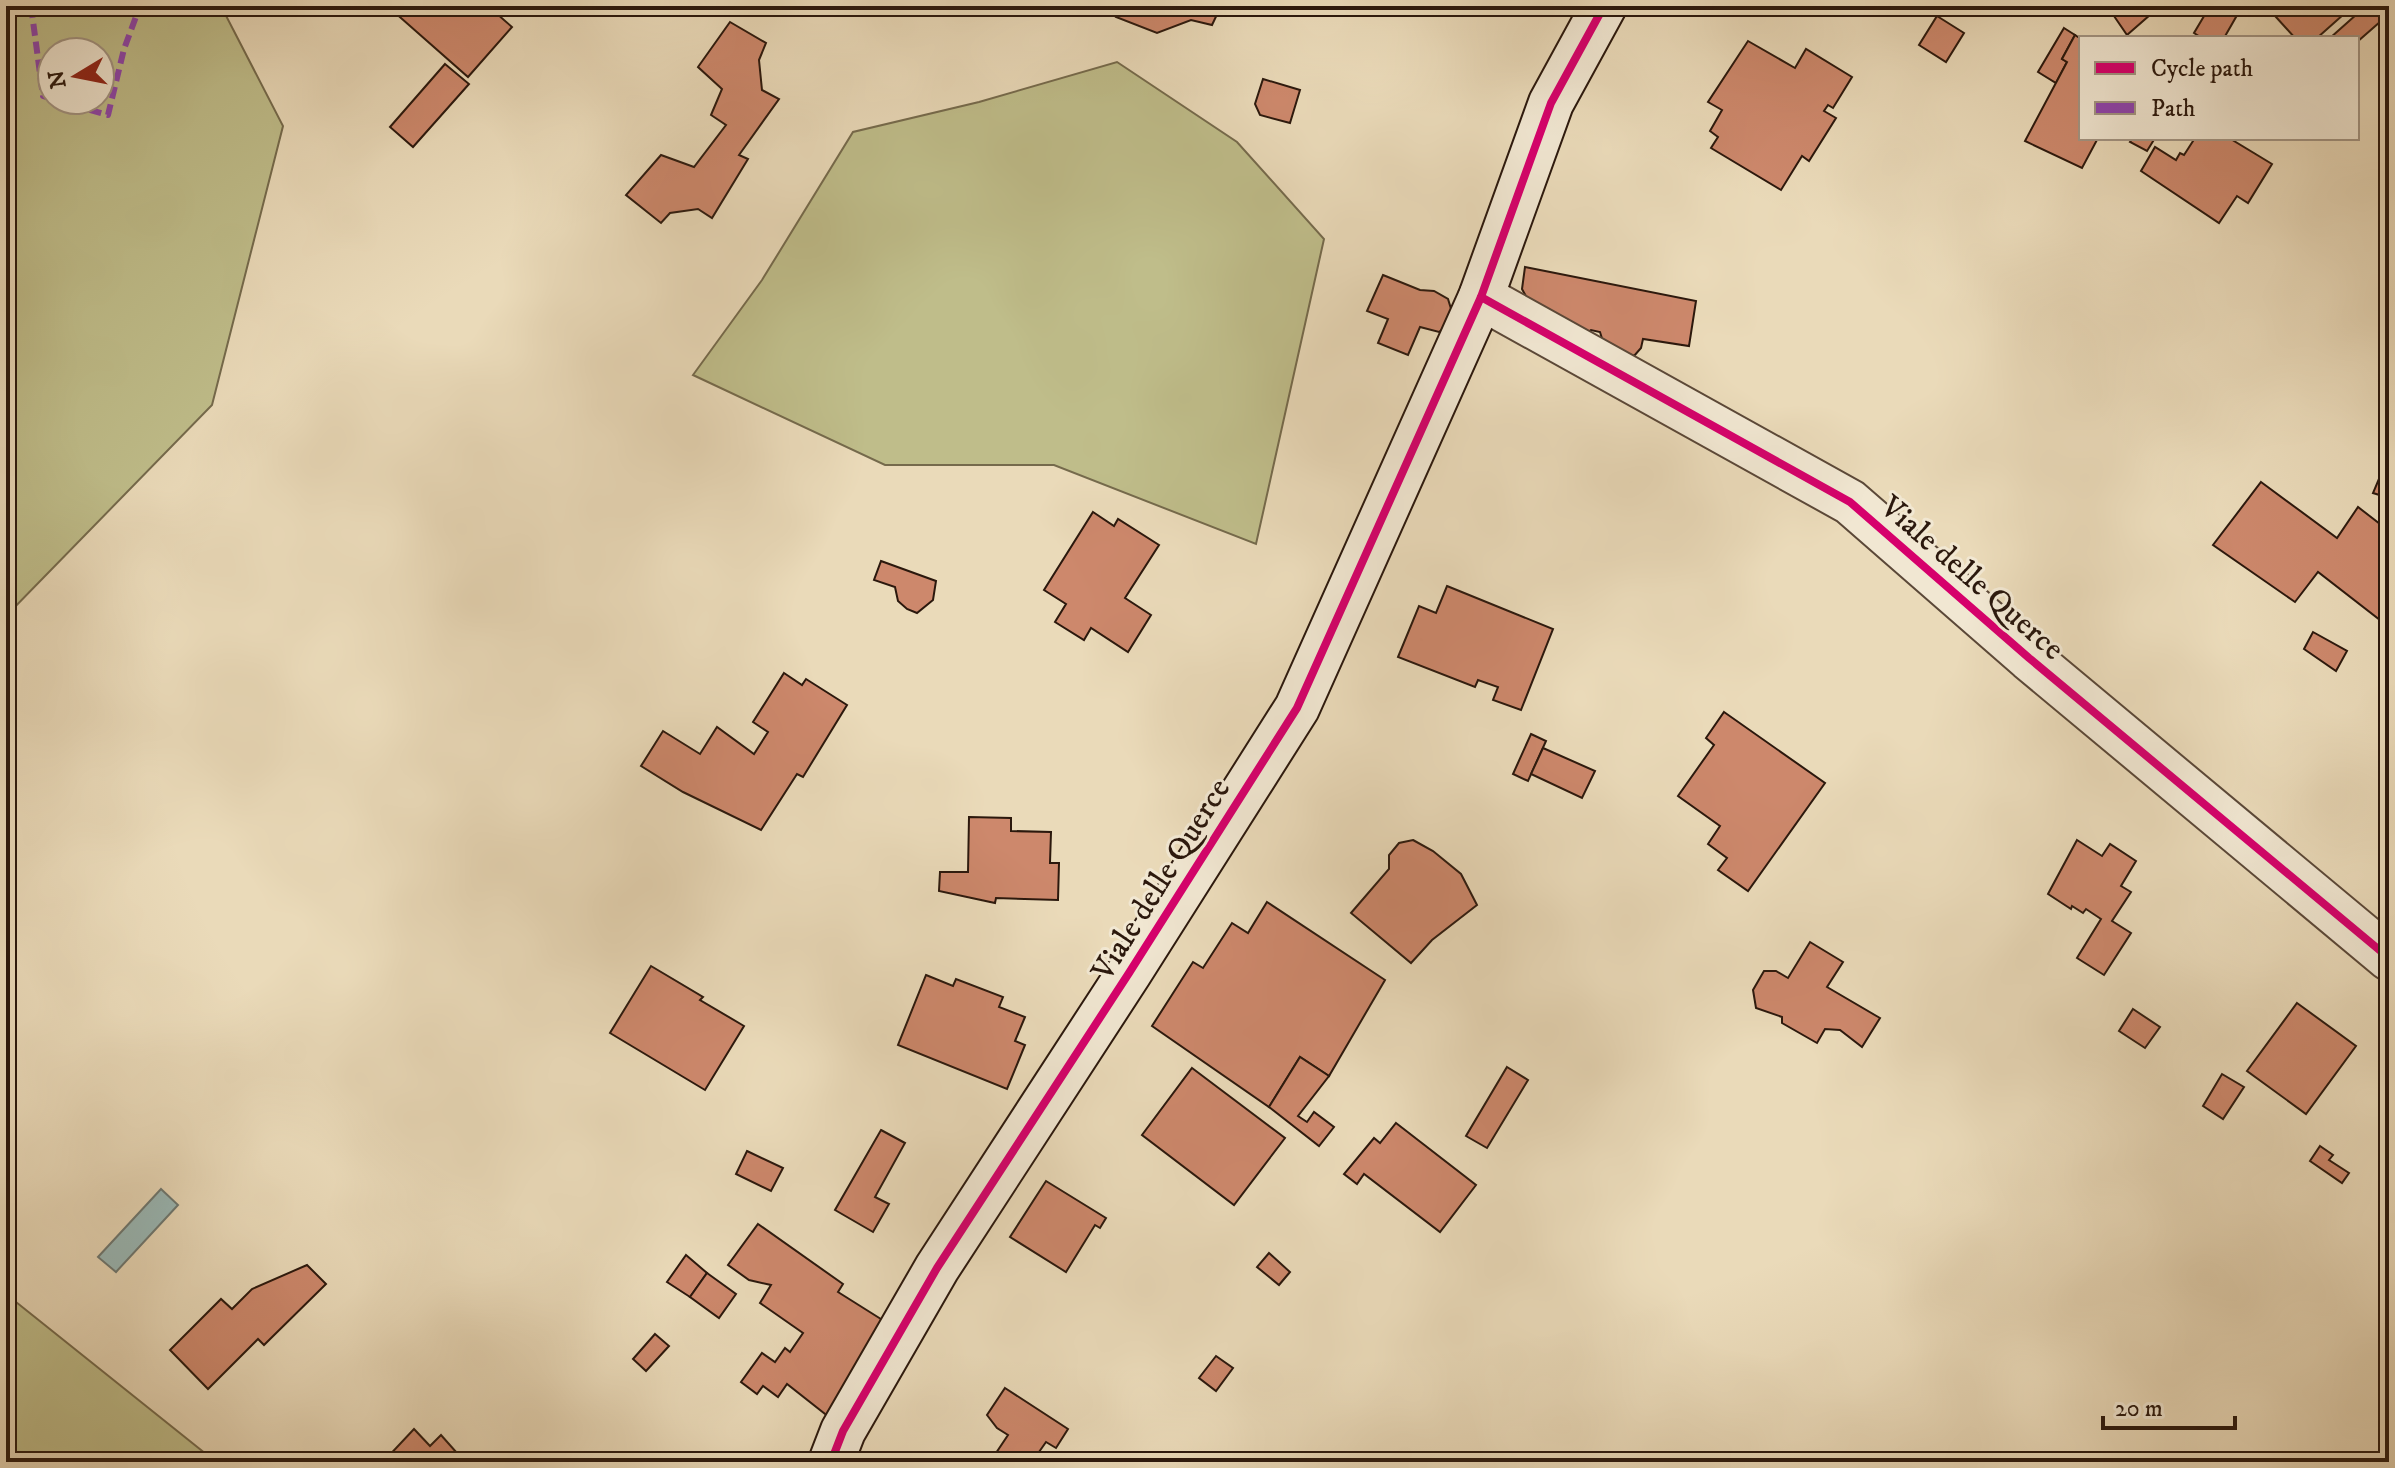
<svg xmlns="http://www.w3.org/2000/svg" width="2395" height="1468" font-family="'IM FELL DW Pica',serif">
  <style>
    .green { fill: #bfbd8a; stroke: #756a4c; stroke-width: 2; fill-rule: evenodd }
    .water { fill: #9ab9b7; stroke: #6e7973; stroke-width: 2 }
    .building { fill: #cd886c; stroke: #2b180d; stroke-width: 2 }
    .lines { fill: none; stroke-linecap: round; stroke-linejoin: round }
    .street-casing { stroke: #5b4838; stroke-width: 48 }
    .secondary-casing { stroke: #2b180d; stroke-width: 48 }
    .street { stroke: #f1e7d2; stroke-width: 44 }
    .secondary { stroke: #f1e7d2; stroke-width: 44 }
    .quiet { stroke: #8e44ad; stroke-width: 6; stroke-dasharray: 12 6; stroke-linecap: butt }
    .cycleway-casing { stroke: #f1e7d2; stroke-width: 13 }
    .cycleway { stroke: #d6006c; stroke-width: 8 }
    .labels { text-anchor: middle; stroke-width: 6; stroke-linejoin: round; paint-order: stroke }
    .street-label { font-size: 32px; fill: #2b180d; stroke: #f1e7d2 }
  </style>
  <rect width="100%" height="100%" fill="#eadab9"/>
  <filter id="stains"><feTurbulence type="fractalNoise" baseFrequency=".0025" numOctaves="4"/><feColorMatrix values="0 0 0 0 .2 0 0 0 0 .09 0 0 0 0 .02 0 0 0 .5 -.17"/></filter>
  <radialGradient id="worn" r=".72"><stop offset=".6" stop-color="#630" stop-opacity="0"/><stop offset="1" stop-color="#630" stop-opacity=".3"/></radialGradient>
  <g class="green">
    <path d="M6 6H221L283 126 212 405 6 616ZM52 52H100V100H52Z"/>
    <path d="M1117 62 1237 142 1324 239 1256 544 1054 465H885L693 375 762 280 853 132 979 102Z"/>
    <path d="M6 1294 216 1462H6Z"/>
  </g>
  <path class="water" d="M161 1189 178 1205 116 1272 98 1257Z"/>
  <g class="building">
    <path d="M398 6H488L512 27 468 77 393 11Z"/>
    <path d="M1122 6H1221L1212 25 1191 20 1157 33 1116 17Z"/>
    <path d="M2126 6H2145L2151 14 2127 35 2114 16Z"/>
    <path d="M2210 6H2217L2236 17 2224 38H2202L2194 33Z"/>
    <path d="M2289 6H2353L2317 38H2295L2276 17Z"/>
    <path d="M2366 6H2389V14L2357 42V38H2330Z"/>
    <path d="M1937 16 1964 33 1946 62 1919 45Z"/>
    <path d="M730 22 766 43 759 60 762 90 779 99 739 155 748 159 712 218 698 209 670 213 661 223 626 195 661 155 694 167 726 125 711 115 722 89 698 67Z"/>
    <path d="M2064 28 2075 35 2062 59 2067 62 2056 83 2038 72Z"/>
    <path d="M2075 35 2081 39V138H2098L2082 168 2025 141 2067 62 2062 59Z"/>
    <path d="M1748 41 1795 68 1806 49 1852 77 1833 108 1828 105 1824 111 1836 118 1809 161 1802 156 1781 190 1711 148 1718 137 1710 131 1722 110 1708 102Z"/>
    <path d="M445 64 469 84 413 147 390 127Z"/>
    <path d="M1263 79 1300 90 1290 123 1260 115 1255 104Z"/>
    <path d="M2133 138H2155L2147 151 2130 142Z"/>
    <path d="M2195 138H2229L2272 164 2248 203 2237 196 2219 223 2141 171 2155 147 2176 160 2180 153 2184 155Z"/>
    <path d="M1525 267 1696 301 1689 346 1643 339 1641 348 1634 356 1604 345 1600 332 1591 330 1586 334 1528 300 1522 289Z"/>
    <path d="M1383 275 1420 290 1434 291 1448 299 1452 312 1447 326 1439 332 1420 327 1408 355 1378 343 1388 319 1367 311Z"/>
    <path d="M2381 474 2389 477V498L2373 493Z"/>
    <path d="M2261 482 2337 538 2358 507 2389 531V608L2380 620 2318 572 2295 602 2213 545Z"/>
    <path d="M1093 512 1114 526 1118 519 1159 545 1125 598 1151 615 1128 652 1091 628 1084 640 1055 622 1066 604 1044 590Z"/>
    <path d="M881 561 936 581 933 600 917 613 907 609 898 601 895 587 874 580Z"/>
    <path d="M1447 586 1553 629 1521 710 1493 700 1498 687 1478 680 1475 687 1398 657 1419 606 1436 613Z"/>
    <path d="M2313 632 2347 651 2336 671 2304 649Z"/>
    <path d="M784 673 802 685 806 679 847 705 803 777 797 774 761 830 683 792 641 766 663 731 700 754 717 727 754 754 768 732 753 722Z"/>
    <path d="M1724 712 1825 783 1748 891 1718 870 1727 858 1708 844 1720 826 1678 796 1714 745 1706 738Z"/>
    <path d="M1531 734 1546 741 1528 781 1513 774Z"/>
    <path d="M1543 748 1595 771 1582 798 1531 774Z"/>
    <path d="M969 817 1011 818V831L1051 832 1050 863H1059L1058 900 996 898 995 903 939 891 940 872H968Z"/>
    <path d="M1413 840 1433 851 1461 874 1477 905 1432 940 1411 963 1351 913 1389 869V855L1399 843Z"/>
    <path d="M2077 840 2102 856 2110 844 2136 861 2121 886 2131 892 2112 921 2131 933 2104 975 2077 958 2101 919 2086 909 2083 913 2072 906 2071 909 2048 894Z"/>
    <path d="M1267 902 1385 980 1329 1076 1300 1057 1269 1107 1152 1026 1193 962 1203 968 1232 923 1248 933Z"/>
    <path d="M1810 942 1843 962 1827 987 1880 1018 1862 1047 1840 1030 1825 1029 1817 1043 1782 1023V1017L1756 1008 1753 990 1764 971H1776L1788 978Z"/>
    <path d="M651 966 703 997 700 1000 744 1026 705 1090 610 1033Z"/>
    <path d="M926 975 953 986 956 979 1003 997 999 1007 1025 1017 1015 1041 1025 1045 1007 1089 898 1045Z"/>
    <path d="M2297 1003 2356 1046 2306 1114 2247 1071Z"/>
    <path d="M2133 1009 2160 1027 2145 1048 2119 1031Z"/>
    <path d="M1300 1057 1329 1076 1298 1116 1307 1122 1314 1112 1334 1127 1319 1146 1269 1107Z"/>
    <path d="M1507 1067 1528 1080 1487 1148 1466 1136Z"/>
    <path d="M1192 1068 1285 1138 1234 1205 1142 1135Z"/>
    <path d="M2222 1074 2244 1087 2223 1119 2203 1106Z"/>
    <path d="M1396 1123 1476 1185 1440 1232 1364 1174 1357 1184 1344 1174 1374 1138 1380 1143Z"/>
    <path d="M881 1130 905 1143 875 1197 889 1204 873 1232 835 1210Z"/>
    <path d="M2320 1146 2333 1155 2329 1160 2349 1173 2342 1183 2310 1161Z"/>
    <path d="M747 1151 783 1168 771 1191 736 1174Z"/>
    <path d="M1046 1181 1106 1218 1100 1228 1095 1225 1066 1272 1010 1237Z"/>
    <path d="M758 1224 843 1284 838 1292 892 1326 834 1421 787 1384 778 1397 763 1386 757 1394 741 1382 762 1353 775 1362 785 1348 790 1352 803 1333 760 1303 771 1285 749 1280 728 1265Z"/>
    <path d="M1269 1253 1290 1272 1279 1285 1257 1267Z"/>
    <path d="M686 1255 707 1273 690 1297 667 1282Z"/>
    <path d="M307 1265 326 1284 264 1345 258 1339 208 1389 170 1350 221 1299 232 1309 252 1289Z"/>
    <path d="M707 1273 736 1294 719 1318 690 1297Z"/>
    <path d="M655 1334 669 1346 646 1371 633 1359Z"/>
    <path d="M1216 1356 1233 1368 1216 1391 1199 1378Z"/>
    <path d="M1005 1388 1068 1429 1056 1448 1046 1442 1032 1462H990L1008 1435 997 1428 987 1415Z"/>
    <path d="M414 1429 430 1446 441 1435 465 1462H383Z"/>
  </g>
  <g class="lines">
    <defs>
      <path id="street" d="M1481 297 1850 502 2029 658 2389 958"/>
      <path id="secondary" d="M831 1462 843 1431 937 1268 1129 973 1297 708 1481 297 1551 103 1604 6"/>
    </defs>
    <use href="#street" class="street-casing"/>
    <use href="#secondary" class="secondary-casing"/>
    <use href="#street" class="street"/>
    <use href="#secondary" class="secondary"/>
    <g class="quiet">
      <path d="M31 6 43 96 52 99"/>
      <path d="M55 100 108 115 124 49 140 6"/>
    </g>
    <defs>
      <g id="cycleway">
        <path d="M1481 297 1850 502 2029 658 2389 958"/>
        <path d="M831 1462 843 1431 937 1268 1129 973 1297 708 1481 297 1551 103 1604 6"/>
      </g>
    </defs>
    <use href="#cycleway" class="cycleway-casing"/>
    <use href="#cycleway" class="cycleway"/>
  </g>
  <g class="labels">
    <g class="street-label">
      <text transform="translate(1973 577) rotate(41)" y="11">Viale delle Querce</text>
      <text transform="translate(1160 879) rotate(-58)" y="11">Viale delle Querce</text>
    </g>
  </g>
  <rect width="2395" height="1468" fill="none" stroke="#eadab9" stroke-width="32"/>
  <rect x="8" y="8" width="2379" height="1452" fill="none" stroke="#2b180d" stroke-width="4"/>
  <rect x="16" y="16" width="2363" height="1436" fill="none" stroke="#2b180d" stroke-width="2"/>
  <rect x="2079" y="36" width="280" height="104" fill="#f1e7d2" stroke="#a29483" stroke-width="2"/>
  <rect x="2095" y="62" width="40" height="12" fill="#d6006c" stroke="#a29483" stroke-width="2"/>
  <text x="2151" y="76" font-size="24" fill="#2b180d">Cycle path</text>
  <rect x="2095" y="102" width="40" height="12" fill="#8e44ad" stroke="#a29483" stroke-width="2"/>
  <text x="2151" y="116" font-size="24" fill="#2b180d">Path</text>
  <g transform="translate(76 76) rotate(260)"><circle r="38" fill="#f1e7d2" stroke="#a29483" stroke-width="2"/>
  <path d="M0-6L14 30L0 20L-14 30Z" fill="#8f2418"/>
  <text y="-12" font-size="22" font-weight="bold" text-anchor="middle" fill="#2b180d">N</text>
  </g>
  <path d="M2103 1416v12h132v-12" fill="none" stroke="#2b180d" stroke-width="4"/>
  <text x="2115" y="1416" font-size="24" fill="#2b180d" stroke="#f1e7d2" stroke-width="6" paint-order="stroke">20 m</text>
  <rect width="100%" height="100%" filter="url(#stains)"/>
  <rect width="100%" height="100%" fill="url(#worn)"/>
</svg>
